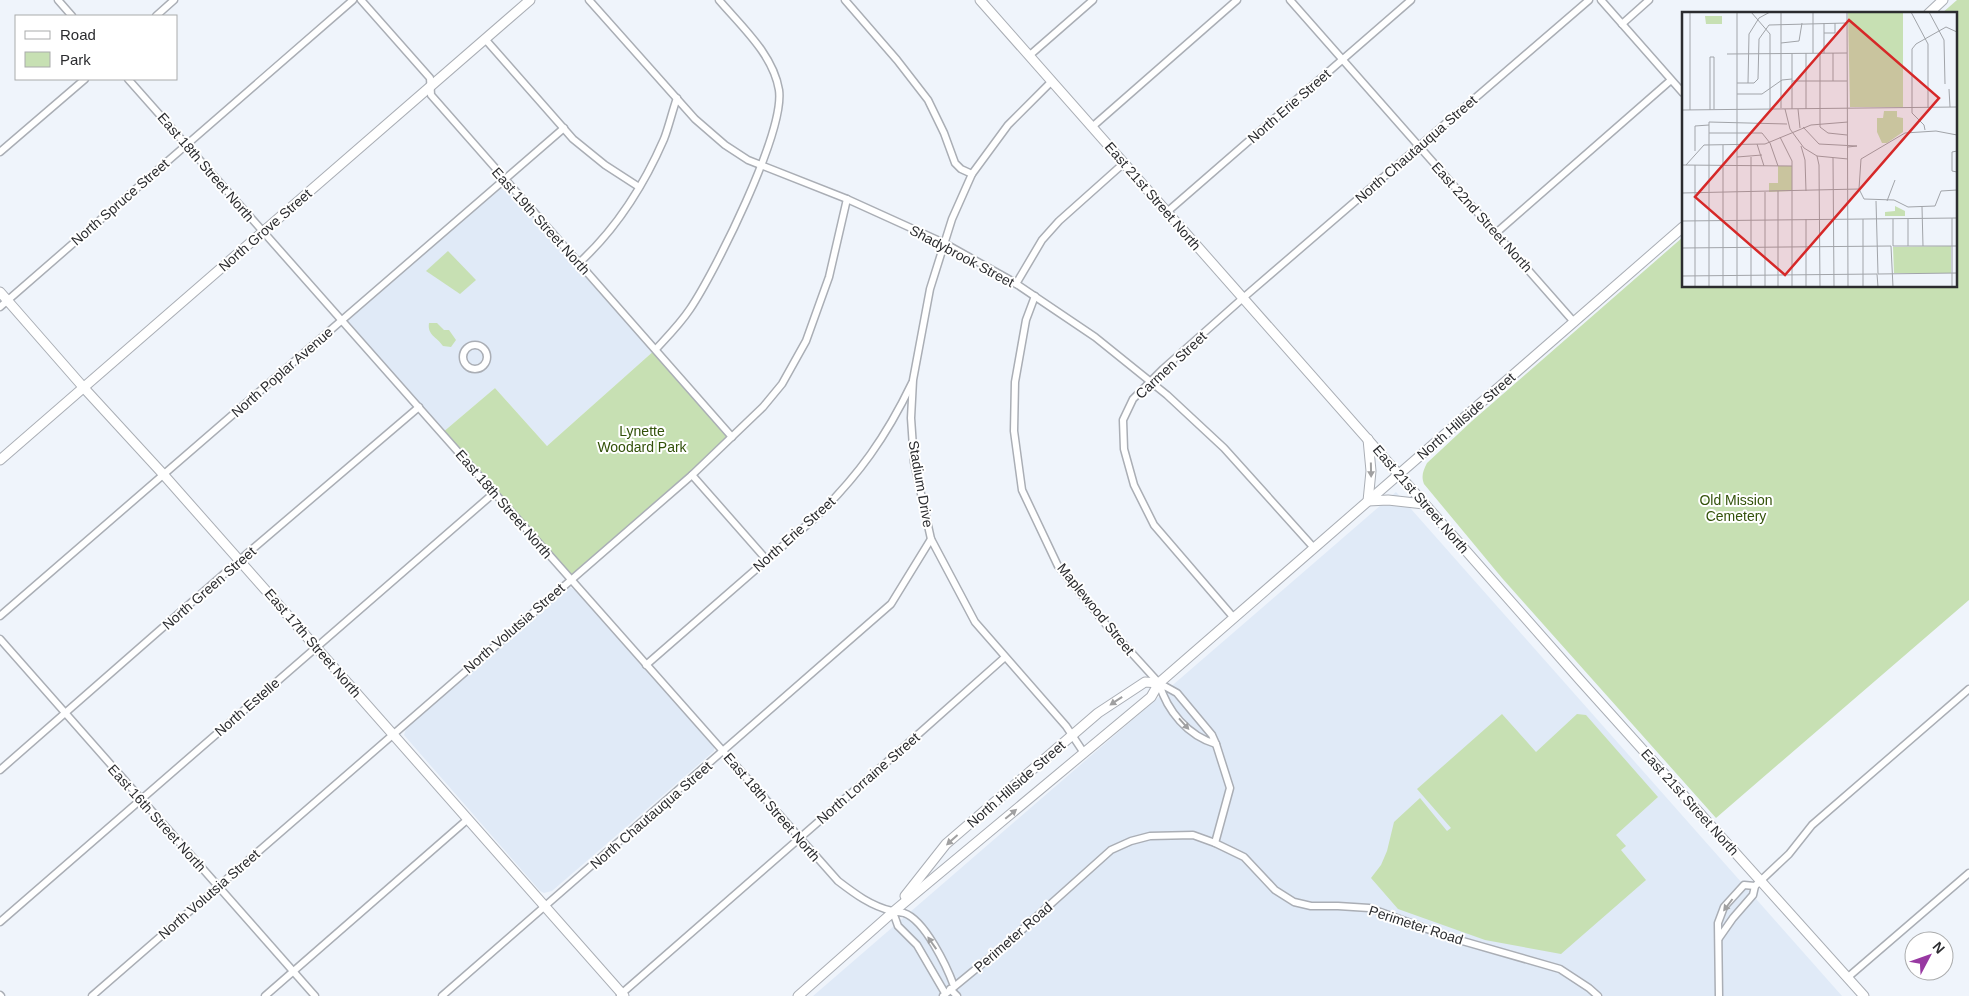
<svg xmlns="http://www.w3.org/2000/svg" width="1969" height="996" font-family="Arial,sans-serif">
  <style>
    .built { fill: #e0eaf7 }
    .green { fill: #c7e0b3 }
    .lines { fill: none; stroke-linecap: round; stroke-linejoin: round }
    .street-casing { stroke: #aaaeb5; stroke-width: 9 }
    .secondary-casing { stroke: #aaaeb5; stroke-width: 11 }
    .street { stroke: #fff; stroke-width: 6 }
    .secondary { stroke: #fff; stroke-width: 9 }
    .oneway { fill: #a0a0a1 }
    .labels { text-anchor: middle; stroke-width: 4; stroke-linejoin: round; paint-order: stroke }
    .street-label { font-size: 14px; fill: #2b2c2f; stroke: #fff }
    .park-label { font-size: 14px; fill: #325109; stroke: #fff }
    .inset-road { fill: none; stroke: #a1a4a9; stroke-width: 1 }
    .view { fill: #d62828; fill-opacity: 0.15; stroke: #d62828; stroke-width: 2.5 }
    .inset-edge { fill: none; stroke: #2b2c2f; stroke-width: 2.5 }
  </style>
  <rect width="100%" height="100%" fill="#eff4fb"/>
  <g class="built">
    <path d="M505 180 656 349 547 446 495 388 442 433 342 321Z"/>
    <path d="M1396 492 1842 996H813Z"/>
    <path d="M569 587 575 590 714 747V751L552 891 544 893 540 891 404 735 407 726Z"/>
  </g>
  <g class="green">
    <path d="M1957 0H1969V600L1716 818 1502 578 1424 484C1421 476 1423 471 1427 463L1472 421 1683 237V286H1955V14H1941Z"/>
    <path d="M448 251 476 280 460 294 426 271Z"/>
    <path d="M429 323H437L444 330H449L456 340 451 347 443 346C437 337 427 335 429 323Z"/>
    <path d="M656 349 732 437 571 579 442 433 495 388 547 446Z"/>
    <path d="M1502 714 1536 752 1577 714 1586 715 1658 797 1616 835 1626 846 1621 850 1646 880 1561 954 1485 940 1398 909 1371 878 1381 865 1387 851 1394 822 1420 798 1447 831 1451 828 1417 789Z"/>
  </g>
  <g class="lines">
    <defs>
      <g id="street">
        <path d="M58 0 72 16"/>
        <path d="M361 0 430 78 431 95 732 437"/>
        <path d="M589 0 695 119 725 145 748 160 847 199 944 243 1012 281 1095 337 1167 395 1224 448 1314 548"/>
        <path d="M845 0 897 60 928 100 944 133 955 163 961 169 972 174"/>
        <path d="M1290 0 1574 322"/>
        <path d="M1601 0 1683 93"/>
        <path d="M156 16 174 0"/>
        <path d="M1622 24 1649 0"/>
        <path d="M485 39 573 139 605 165 639 187"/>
        <path d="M1030 55 1093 0"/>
        <path d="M128 79 838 881C855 894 871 906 892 911 896 912 900 912 904 913 925 920 947 967 954 986"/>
        <path d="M1052 81 1008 125 972 174 952 219 930 289 913 380 911 418 914 462 931 539 975 622 1066 726 1084 753"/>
        <path d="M1092 127 1237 0"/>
        <path d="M0 152 85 79"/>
        <path d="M1167 212 1411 0"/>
        <path d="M1496 233 1671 80"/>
        <path d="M579 263C616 229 644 185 664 139 669 126 672 112 677 98"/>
        <path d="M1016 284 1042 240 1059 221 1124 163"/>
        <path d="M1035 296 1026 320 1015 382 1014 431 1022 490 1058 566 1108 627 1159 683 1177 693 1212 735 1216 744C1188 736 1167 711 1159 683"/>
        <path d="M0 307 353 0"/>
        <circle cx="475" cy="357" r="12"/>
        <path d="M656 349C668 336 680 324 690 309 715 272 785 132 779 90 773 54 741 26 719 0"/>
        <path d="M692 475 766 559"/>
        <path d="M0 616 564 128"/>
        <path d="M1234 618 1154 525 1134 485 1124 449 1123 420 1133 399 1163 369 1243 298 1589 0"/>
        <path d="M0 639 315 996"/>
        <path d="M646 665 816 517C859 475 886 437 912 383"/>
        <path d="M0 770 249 552 419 407"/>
        <path d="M1215 843 1230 788 1216 744"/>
        <path d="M893 912 898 926 917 945 945 993"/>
        <path d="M0 922 494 493"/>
        <path d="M1719 938 1733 918 1753 895 1755 886 1789 854 1812 825 1969 689"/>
        <path d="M1847 978 1969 873"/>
        <path d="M950 989 957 996"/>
        <path d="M0 995 1 996"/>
        <path d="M620 995 896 754 1004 658"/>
        <path d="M92 996 692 475 763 407 782 384 806 341 829 277 847 199"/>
        <path d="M265 996 468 819"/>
        <path d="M442 996 891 604 931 539"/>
        <path d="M943 996 1005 945 1111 850 1131 841 1150 836 1193 835 1215 843 1244 857 1275 890 1294 902 1311 906H1338L1369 908 1452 938 1560 969 1589 988 1598 996"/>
        <path d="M1719 996 1718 923 1724 907 1744 885 1755 886"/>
      </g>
      <g id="secondary">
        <path d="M980 0 1580 680 1864 996"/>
        <path d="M1928 14 1943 0"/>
        <path d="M0 292 84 388 163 474 624 996"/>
        <path d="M1368 439 1371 471 1368 501 1388 500 1424 504"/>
        <path d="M0 460 530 0"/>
        <path d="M905 896 946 844 1098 713 1145 682 1159 683"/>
        <path d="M798 996 893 912 1151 697 1159 683 1683 227"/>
      </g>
    </defs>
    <use href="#street" class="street-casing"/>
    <use href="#secondary" class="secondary-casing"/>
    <use href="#street" class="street"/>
    <use href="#secondary" class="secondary"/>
  </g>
  <defs><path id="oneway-solid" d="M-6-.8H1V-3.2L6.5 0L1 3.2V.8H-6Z" transform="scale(1.25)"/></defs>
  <g class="oneway">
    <use href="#oneway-solid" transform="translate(1371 470) rotate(89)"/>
    <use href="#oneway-solid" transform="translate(1116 701) rotate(146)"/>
    <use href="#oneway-solid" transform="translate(1184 724) rotate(48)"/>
    <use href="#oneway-solid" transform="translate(1011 814) rotate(-40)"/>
    <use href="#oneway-solid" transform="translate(952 840) rotate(138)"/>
    <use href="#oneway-solid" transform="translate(1728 905) rotate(127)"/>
    <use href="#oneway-solid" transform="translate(932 943) rotate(-125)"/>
  </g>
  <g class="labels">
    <g class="street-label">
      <text transform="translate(1289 106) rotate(-41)" y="5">North Erie Street</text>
      <text transform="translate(1416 149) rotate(-41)" y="5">North Chautauqua Street</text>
      <text transform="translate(206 167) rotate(49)" y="5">East 18th Street North</text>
      <text transform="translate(1153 196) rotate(49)" y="5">East 21st Street North</text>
      <text transform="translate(120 202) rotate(-41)" y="5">North Spruce Street</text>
      <text transform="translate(1482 217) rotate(48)" y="5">East 22nd Street North</text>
      <text transform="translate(541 221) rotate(48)" y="5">East 19th Street North</text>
      <text transform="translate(265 230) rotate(-41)" y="5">North Grove Street</text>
      <text transform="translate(962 256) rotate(28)" y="5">Shadybrook Street</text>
      <text transform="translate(1171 365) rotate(-43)" y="5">Carmen Street</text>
      <text transform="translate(282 372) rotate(-41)" y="5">North Poplar Avenue</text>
      <text transform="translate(1466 416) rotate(-41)" y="5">North Hillside Street</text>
      <text transform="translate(921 484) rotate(80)" y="5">Stadium Drive</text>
      <text transform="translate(1421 499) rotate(49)" y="5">East 21st Street North</text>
      <text transform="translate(504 504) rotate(49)" y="5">East 18th Street North</text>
      <text transform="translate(794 534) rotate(-42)" y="5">North Erie Street</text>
      <text transform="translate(209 588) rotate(-41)" y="5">North Green Street</text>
      <text transform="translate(1096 609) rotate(51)" y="5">Maplewood Street</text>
      <text transform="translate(514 628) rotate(-41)" y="5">North Volutsia Street</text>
      <text transform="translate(313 643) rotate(49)" y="5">East 17th Street North</text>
      <text transform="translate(247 707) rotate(-41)" y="5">North Estelle</text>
      <text transform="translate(868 778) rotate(-41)" y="5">North Lorraine Street</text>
      <text transform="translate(1016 784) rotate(-41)" y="5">North Hillside Street</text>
      <text transform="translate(1690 802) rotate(48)" y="5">East 21st Street North</text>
      <text transform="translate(772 807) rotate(49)" y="5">East 18th Street North</text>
      <text transform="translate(651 815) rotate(-41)" y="5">North Chautauqua Street</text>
      <text transform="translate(157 818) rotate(48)" y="5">East 16th Street North</text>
      <text transform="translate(209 894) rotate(-41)" y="5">North Volutsia Street</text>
      <text transform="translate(1416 925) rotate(18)" y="5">Perimeter Road</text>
      <text transform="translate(1013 937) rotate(-41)" y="5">Perimeter Road</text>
    </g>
    <g class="park-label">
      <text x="642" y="436">Lynette<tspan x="642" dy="16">Woodard Park</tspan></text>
      <text x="1736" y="505">Old Mission<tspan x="1736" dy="16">Cemetery</tspan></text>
    </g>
  </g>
  <g transform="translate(1682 12)">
    <rect width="275" height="275" fill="#eff4fb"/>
    <path d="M166 0H221V95H168ZM23 4H40V12H24ZM202 99H215V105L221 106V120L205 131H200L195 120V106H201ZM96 154H110V179L87 180V171H96ZM213 194 223 199V204H203V200L213 199ZM269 234V261H212L211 235Z" fill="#c7e0b3"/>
    <path class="inset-road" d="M8 0V98M69 0 88 22V97M165 0 166 275M229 0 246 32V96M247 0 262 28 263 72M142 21H153V11M99 31 117 29 120 11M124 41V97M131 41V0M138 41V115L146 121 165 123M142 41V11M151 41V69M45 42 165 41M110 69H165M55 71H72L76 67 77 27 87 13 165 11M66 71 67 22 77 6 88 0M267 77 268 95M55 82H80L100 68 110 67M99 96V0M103 97 108 117 122 136 135 144 166 147M110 97V41M116 97 118 116M0 98 275 95M28 98V45H32V97M121 115 137 132 175 134 166 135M243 118 242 113 230 101V37L234 32 264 15 275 20M27 121H80L88 131 96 154M275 123 254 119 223 121 179 147 177 177 182 187 212 188 226 195 253 194 259 179 275 178M98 125 110 149V275M75 132 82 154M41 133V275M119 134 123 148 124 179M13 139V114L27 113M275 139 270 140V159L275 160M135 144 137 153 138 275M55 145 80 143M151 146 152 275M0 153 110 154M4 153 22 133 83 132 129 113 166 110M96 179V275M0 181 177 177M194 189 196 262 275 261M205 189 213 168M240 195 241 234M270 206V275M124 207V275M181 207V275M211 207V234H275M0 209 275 206M226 234V207M0 236 209 234 211 275M0 264 195 262 196 275M13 275V153M27 275V110L105 112M55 275V0M69 275V145M83 275V180"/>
    <path class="view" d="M167 8 257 86 103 263 13 185Z"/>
    <rect width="275" height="275" class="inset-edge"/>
  </g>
  <rect x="15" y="15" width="162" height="65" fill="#ffffff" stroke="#aaabac"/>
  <rect x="25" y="31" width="25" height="8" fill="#ffffff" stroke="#aaabac"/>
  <text x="60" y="40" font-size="15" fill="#2b2c2f">Road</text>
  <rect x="25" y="52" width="25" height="15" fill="#c7e0b3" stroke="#aaabac"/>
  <text x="60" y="65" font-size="15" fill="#2b2c2f">Park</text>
  <g transform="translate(1929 956) rotate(49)"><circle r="24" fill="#ffffff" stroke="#aaabac"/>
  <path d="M0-4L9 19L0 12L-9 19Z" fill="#9839a2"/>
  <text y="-8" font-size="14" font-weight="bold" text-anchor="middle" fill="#2b2c2f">N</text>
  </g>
</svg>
